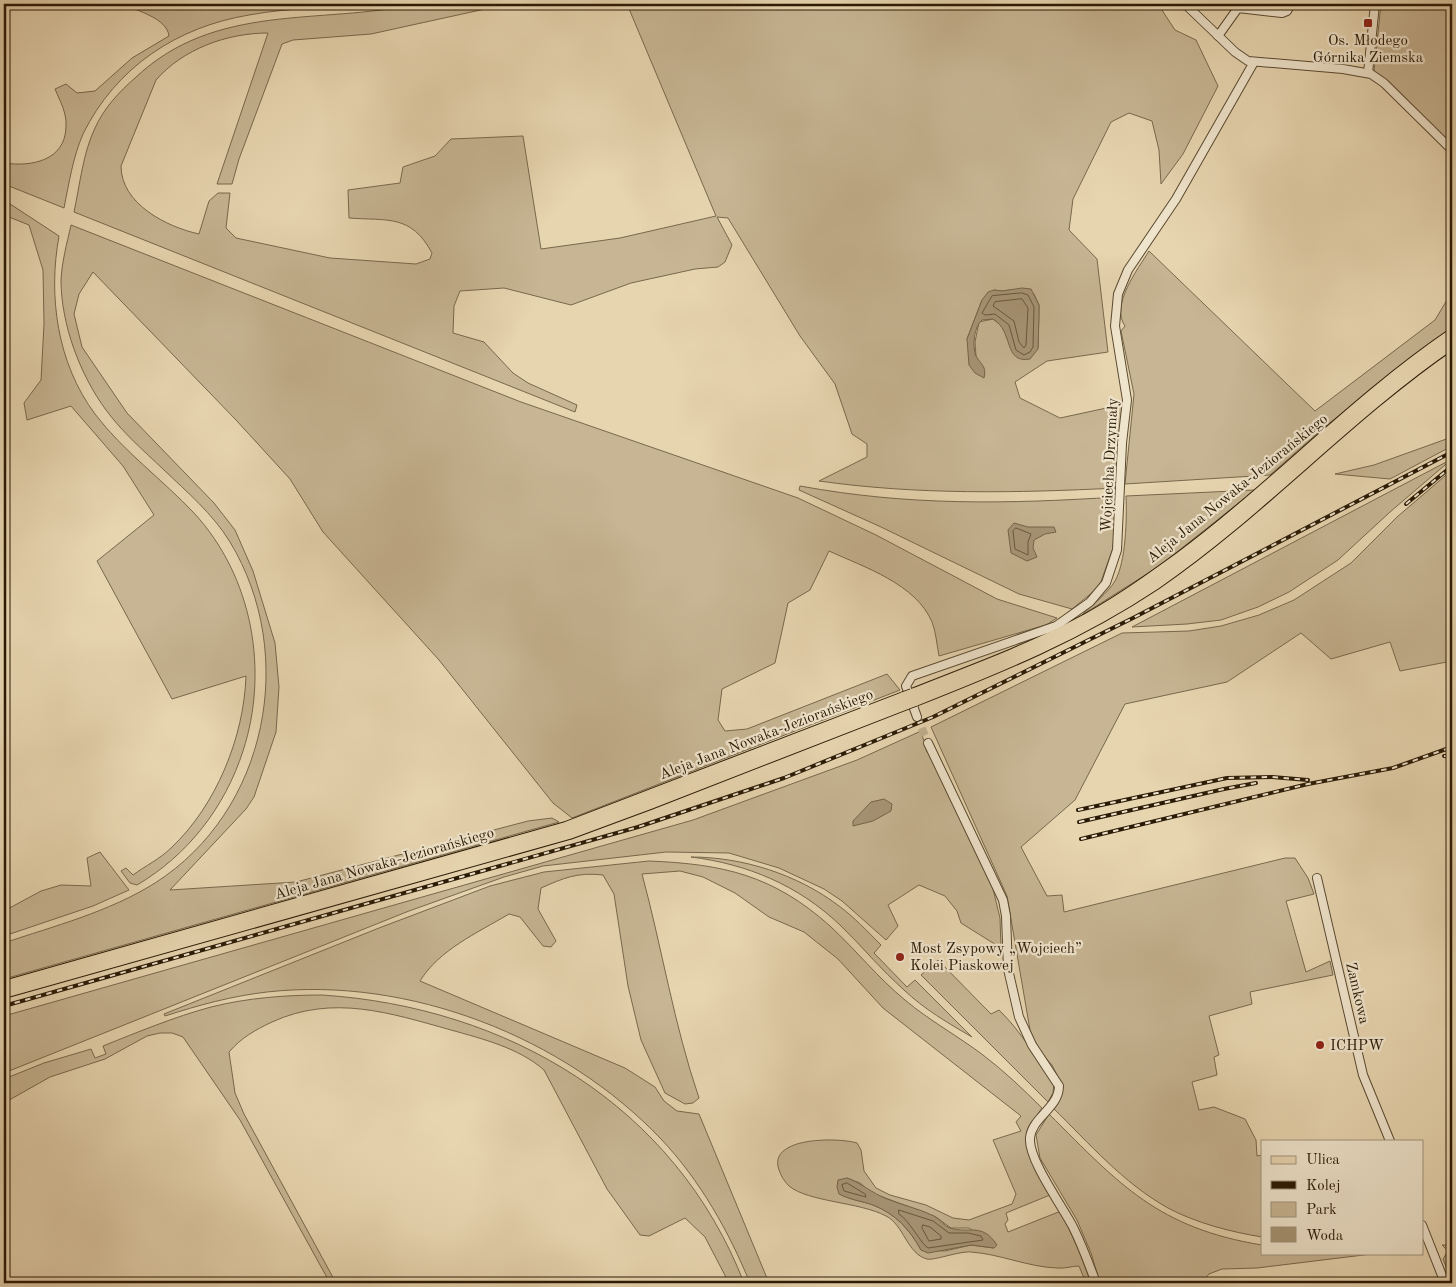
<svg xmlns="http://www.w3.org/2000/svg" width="1456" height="1287" font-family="'Old Standard TT',serif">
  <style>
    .green { fill: #c7b593; stroke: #78684c; fill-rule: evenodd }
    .water { fill: #a79576; stroke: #756449 }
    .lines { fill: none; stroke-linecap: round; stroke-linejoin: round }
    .shore { stroke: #68583e; stroke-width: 1 }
    .minor-tunnel { stroke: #c1b08e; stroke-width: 8; stroke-dasharray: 8 4; stroke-linecap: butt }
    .minor-casing { stroke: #594930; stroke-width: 10 }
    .major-casing { stroke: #2a1a05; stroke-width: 12 }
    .minor { stroke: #efe4cc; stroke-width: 8 }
    .major { stroke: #e7d5b0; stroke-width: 10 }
    .rail-casing { stroke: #2a1a05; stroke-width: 4 }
    .rail { stroke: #efe4cc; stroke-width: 2; stroke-dasharray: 5.5; stroke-linecap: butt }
    .major-bridge-casing { stroke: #2a1a05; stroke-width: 12; stroke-linecap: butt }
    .major-bridge { stroke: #e7d5b0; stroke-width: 10 }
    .poi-dot { fill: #8f2418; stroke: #efe4cc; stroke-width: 2 }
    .labels { text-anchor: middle; stroke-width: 4.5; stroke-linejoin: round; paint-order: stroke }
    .poi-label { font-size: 15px; fill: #2a1a05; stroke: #efe4cc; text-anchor: start }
    .street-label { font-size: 15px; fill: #2a1a05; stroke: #efe4cc }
  </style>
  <rect width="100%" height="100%" fill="#e7d5b0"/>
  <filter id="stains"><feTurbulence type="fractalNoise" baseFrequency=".004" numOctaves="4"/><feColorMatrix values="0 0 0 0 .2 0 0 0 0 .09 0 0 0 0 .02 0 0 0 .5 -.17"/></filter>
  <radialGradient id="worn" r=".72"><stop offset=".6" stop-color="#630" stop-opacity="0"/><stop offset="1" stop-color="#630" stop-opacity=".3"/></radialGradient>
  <g class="green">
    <path d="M123 4H378C335 8 292 7 249 15 177 27 116 67 83 134 73 157 69 183 64 208L4 184V163C31 167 65 161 66 127 67 113 60 101 55 89L66 84 77 93 95 91 132 58 169 36C167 18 137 11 123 4Z"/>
    <path d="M418 4H508L371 34 293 40 282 44 239 159 232 184H217L268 33C227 33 183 49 156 80L121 166C121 204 167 227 199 234L209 201 218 193H230L226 228 236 238 330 258 416 264 430 259 432 253C411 214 388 221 349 218L348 190 400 183 403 167 435 156 451 139 523 136 541 249 620 238 716 216 627 4H1158L1175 30 1196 40 1218 86 1183 154 1161 184 1159 150 1152 121 1129 113 1111 122 1073 199 1069 230 1097 259 1108 352 1047 361 1015 382 1020 398 1060 418 1125 404 1121 423 1117 488C1017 493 918 495 819 481L867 457V444L852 434 835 384 800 336 728 218 717 217 732 245 725 262 718 267 695 269 631 283 571 305 504 288 460 291 454 306 453 333 484 342 513 373 528 383 577 405 575 412 74 212C80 184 83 153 95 128 104 108 119 92 135 78 215 2 319 25 418 4ZM994 290 1002 291 1010 290 1034 294 1039 305 1038 348 1007 339 1004 328 993 319 979 322 975 342 976 356 967 339 982 300Z"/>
    <path d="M1381 4H1452V146L1374 71Z"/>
    <path d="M4 200 59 236C48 296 57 363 95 414 123 451 163 480 194 513 253 577 269 671 243 751 225 807 188 855 137 885L130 883 121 871 126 868 133 875C145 866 160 859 171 848 216 806 244 737 246 676L172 699 97 561 154 515 123 466 71 406 27 420 24 403 41 380 44 324 43 270 29 225 4 215Z"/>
    <path d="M71 225 521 402 798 498 876 535 997 599 1057 618 1046 625 939 656C937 646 936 632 932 622 916 584 864 567 829 551L810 590 788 603 775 663 722 689 718 720 725 731 747 729 887 674 900 690 572 818 553 803 439 660 323 532 290 479 236 420 93 272 79 294 74 314 82 347 127 413 214 503 235 530 253 571 275 643 279 687 276 732 254 797 246 809 170 890 296 882 528 821 552 818 559 822 4 979V943C54 926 109 912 155 883 268 811 298 654 230 542 213 514 187 492 164 470 144 451 122 432 106 410 80 375 61 324 61 280 62 261 67 243 71 225Z"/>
    <path d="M1149 251 1315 411 1435 320 1447 300 1451 298 1452 329 1327 425 1270 475 1125 484 1134 394 1121 331 1125 326C1110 305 1138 269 1149 251Z"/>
    <path d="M1452 437V446L1390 479 1335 474 1374 465Z"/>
    <path d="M1452 459 1390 512 1338 560 1289 592 1258 607 1221 620 1187 624 1132 627Z"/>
    <path d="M1452 470V661L1400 671 1390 642 1331 659 1301 633 1227 682 1125 704 1075 800 1021 847 1047 896 1062 895 1064 912 1285 858H1295L1308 878 1314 894 1286 901 1306 972 1330 961 1333 975 1250 992 1252 1004 1209 1016 1219 1055 1214 1057 1217 1075 1192 1082 1199 1110 1214 1107 1245 1119 1256 1140 1257 1156 1262 1155V1237C1231 1232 1196 1223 1168 1208 1123 1183 1089 1143 1053 1108L1062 1093V1085L1052 1065 1039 1050 1030 1030 1007 896 931 727 1122 633 1189 631 1221 626 1259 615 1294 600 1351 563 1397 517Z"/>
    <path d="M800 486C909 506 1006 504 1117 497L1113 548 1099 587 1072 609 1019 594 881 527 799 490Z"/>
    <path d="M1255 490 1158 567 1082 615C1092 605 1108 593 1115 581 1126 562 1127 518 1126 496Z"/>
    <path d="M921 731 927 752 930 751 992 885 1000 918 1001 948 961 923 957 911 945 896 919 885 888 905 898 926 886 940 842 901 824 889 779 868 729 853 666 852 543 866 504 877 409 911 4 1073V1016L693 820 857 760Z"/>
    <path d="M100 852 129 890 93 906 4 936V911L41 891 61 885 91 886 87 858Z"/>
    <path d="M691 857C742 857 797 874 839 906 854 917 867 931 881 945L874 953 907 987 915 980 972 1037C948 1023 924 1009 904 990 881 970 862 946 840 925 798 885 747 864 691 857Z"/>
    <path d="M649 861C723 864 773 875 830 926 856 950 878 978 905 1000 930 1021 958 1036 983 1055 1004 1071 1023 1089 1042 1108 1015 1143 1032 1161 1050 1195L1006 1213 1008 1220 1005 1224 1008 1232 1061 1211 1079 1251 1091 1283H1086L1079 1266C1072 1266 1064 1269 1057 1268 1028 1267 1000 1254 971 1252 959 1251 933 1261 927 1259 907 1254 904 1225 886 1216 860 1202 808 1202 789 1186 784 1181 781 1176 779 1170 767 1137 837 1137 857 1143L861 1150 864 1171 876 1188 890 1195 926 1205 953 1218 969 1220 1012 1204 1016 1194 993 1140 1021 1131 1016 1122 1021 1116 883 1008 838 959 804 932 769 917 735 893 703 877 680 871 642 874C662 948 674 1025 699 1098L693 1103 685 1104 665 1093 641 1040 628 986 614 894 603 875C577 872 564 878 541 888L538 909 556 941 551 947 543 946 520 917 509 914C477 933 439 950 420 981L625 1068 655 1087 664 1101 677 1111 699 1114 769 1283H750C729 1232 700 1180 661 1139 564 1037 409 976 267 992 232 996 199 1005 165 1016L164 1014 379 928 490 886 544 872ZM847 1178 860 1183 872 1193 936 1217 951 1228H969L994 1248 971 1245 945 1251 921 1250C910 1230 896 1214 873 1205 862 1201 851 1200 840 1194Z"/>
    <path d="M938 960 991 1014 999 1010C1021 1031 1036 1058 1054 1083L1053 1093 1048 1102 921 975Z"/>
    <path d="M322 995C507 1007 675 1105 744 1283H729L705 1237 685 1218 649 1236 640 1235 607 1189 544 1070C519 1048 483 1039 451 1030 390 1013 333 994 272 1022 255 1030 241 1038 229 1052L235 1093 244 1114 336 1283H330L240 1120 183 1037 172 1033H160L147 1036 105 1059 50 1077 4 1103V1079L44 1063 91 1049 95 1058 106 1054 103 1046C138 1032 174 1017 211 1007 247 998 285 995 322 995Z"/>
    <path d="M1049 1114C1120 1185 1158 1228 1262 1245V1253H1380L1257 1268 1222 1269 1209 1274 1201 1283H1100L1091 1253 1077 1220 1040 1158 1036 1135Z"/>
    <path d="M1442 1245H1452V1282L1443 1259 1448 1251Z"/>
  </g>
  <g class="water">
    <path d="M1022 288 1031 289 1039 305V318L1038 349 1030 359C1003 364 1014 331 993 319L982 320C974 326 972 347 976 356 981 365 987 366 984 378L975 373 969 365 967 339 982 300 988 292 994 290 1002 291Z"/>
    <path d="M1014 523 1028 527H1054L1056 532 1045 534 1034 540 1033 548 1037 557 1027 561 1011 553 1008 530Z"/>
    <path d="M884 799 892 804 891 811 873 821 853 826V821L871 802Z"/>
    <path d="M847 1178C861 1183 872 1193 887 1199 902 1205 920 1209 934 1216 940 1219 944 1226 950 1228 969 1234 982 1222 997 1245L994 1248 971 1245 928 1253 921 1250C910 1230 896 1214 873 1205 862 1201 850 1200 839 1194L837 1187 838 1180Z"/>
  </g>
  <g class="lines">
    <g class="shore">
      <path d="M1022 293 1028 295 1034 307 1033 347 1030 352 1024 355 1016 350 1009 325 995 314 985 315 982 313 992 296Z"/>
      <path d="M1022 299 1028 308 1026 345 1024 348 1019 342 1014 321 993 306 995 302Z"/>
      <path d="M1016 528 1031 534 1028 542V555L1015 549 1013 531Z"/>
      <path d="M847 1183 865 1194 866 1197 844 1191 842 1185Z"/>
      <path d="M899 1210 933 1221 949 1233H968L981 1236 983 1240 928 1248C921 1244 910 1221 899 1214Z"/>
      <path d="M923 1225 930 1227 941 1236V1239L929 1241 922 1228Z"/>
    </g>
    <path class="minor-tunnel" d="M917 717 928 743"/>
    <defs>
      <g id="minor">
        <path d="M1185 4 1235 52 1248 61 1343 69 1371 74 1384 83 1452 150"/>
        <path d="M1218 36 1238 8 1282 13 1287 11 1291 4"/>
        <path d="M1368 73 1375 4"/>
        <path d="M917 717 906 686 912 676 1056 626 1090 602 1106 583 1117 550 1122 443 1127 400 1115 326 1118 294 1128 270 1176 199 1254 62"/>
        <path d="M928 743 1003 900 1006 916 1008 969 1019 1017 1032 1045 1059 1086C1059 1108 1032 1117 1030 1138 1028 1159 1062 1206 1073 1227 1082 1245 1089 1264 1096 1283"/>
        <path d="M1317 878 1363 1075 1390 1141"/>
        <path d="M1422 1225 1445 1283"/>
      </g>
      <g id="major">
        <path d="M912 694C967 672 1023 652 1075 625 1112 606 1147 581 1180 557 1274 487 1355 400 1452 334"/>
        <path d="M915 701C1001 667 1078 636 1156 584 1261 512 1347 416 1452 344"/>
        <path d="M4 986 566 827 904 697"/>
        <path d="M4 993 569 834 650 804 907 704"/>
      </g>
    </defs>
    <use href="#minor" class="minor-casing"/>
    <use href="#major" class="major-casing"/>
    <use href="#minor" class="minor"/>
    <use href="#major" class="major"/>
    <defs>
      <g id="rail">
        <path d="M1406 504 1452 466"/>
        <path d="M1444 756 1452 757"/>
        <path d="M1078 810 1227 778 1272 777 1308 780"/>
        <path d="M1079 822 1224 789 1256 783"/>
        <path d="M1081 839 1308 784 1393 768 1452 747"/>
        <path d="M4 1006 638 827 784 778 933 717 1133 618 1452 452"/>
      </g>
    </defs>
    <use href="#rail" class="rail-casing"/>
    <use href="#rail" class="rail"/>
    <defs>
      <g id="major-bridge">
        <path d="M904 697 912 694"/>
        <path d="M907 704 915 701"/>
      </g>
    </defs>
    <use href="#major-bridge" class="major-bridge-casing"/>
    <use href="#major-bridge" class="major-bridge"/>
  </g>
  <g class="poi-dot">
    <rect x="1363" y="18" width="10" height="10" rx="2.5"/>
    <circle cx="900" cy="957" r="5"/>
    <circle cx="1320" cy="1045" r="5"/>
  </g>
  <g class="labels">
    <g class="poi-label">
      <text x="1368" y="45" text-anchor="middle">Os. Młodego<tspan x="1368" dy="17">Górnika Ziemska</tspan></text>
      <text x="910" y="953">Most Zsypowy „Wojciech”<tspan x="910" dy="17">Kolei Piaskowej</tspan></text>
      <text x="1330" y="1050">ICHPW</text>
    </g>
    <g class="street-label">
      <text transform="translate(1109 465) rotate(-87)" y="5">Wojciecha Drzymały</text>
      <text transform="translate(1237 488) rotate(-39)" y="5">Aleja Jana Nowaka-Jeziorańskiego</text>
      <text transform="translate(766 734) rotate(-21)" y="5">Aleja Jana Nowaka-Jeziorańskiego</text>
      <text transform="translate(384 863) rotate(-16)" y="5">Aleja Jana Nowaka-Jeziorańskiego</text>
      <text transform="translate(1358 993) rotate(77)" y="5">Zamkowa</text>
    </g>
  </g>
  <rect width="1456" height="1287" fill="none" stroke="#e7d5b0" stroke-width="20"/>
  <rect x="5" y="5" width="1446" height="1277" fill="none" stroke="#2a1a05" stroke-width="2.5"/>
  <rect x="10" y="10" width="1436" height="1267" fill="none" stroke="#2a1a05"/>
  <rect x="1261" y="1140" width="162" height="115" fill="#efe4cc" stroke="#a0937c"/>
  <rect x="1271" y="1156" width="25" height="8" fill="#e7d5b0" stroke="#a0937c"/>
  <text x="1306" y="1164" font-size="15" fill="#2a1a05">Ulica</text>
  <rect x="1271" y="1181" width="25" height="8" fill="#2a1a05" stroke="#a0937c"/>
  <text x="1306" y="1190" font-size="15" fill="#2a1a05">Kolej</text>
  <rect x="1271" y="1202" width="25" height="15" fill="#c7b593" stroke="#a0937c"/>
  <text x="1306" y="1214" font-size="15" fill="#2a1a05">Park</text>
  <rect x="1271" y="1227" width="25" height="15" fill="#a79576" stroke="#a0937c"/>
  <text x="1306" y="1240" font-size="15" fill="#2a1a05">Woda</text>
  <rect width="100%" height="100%" filter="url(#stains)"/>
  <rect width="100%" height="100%" fill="url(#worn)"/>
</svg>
